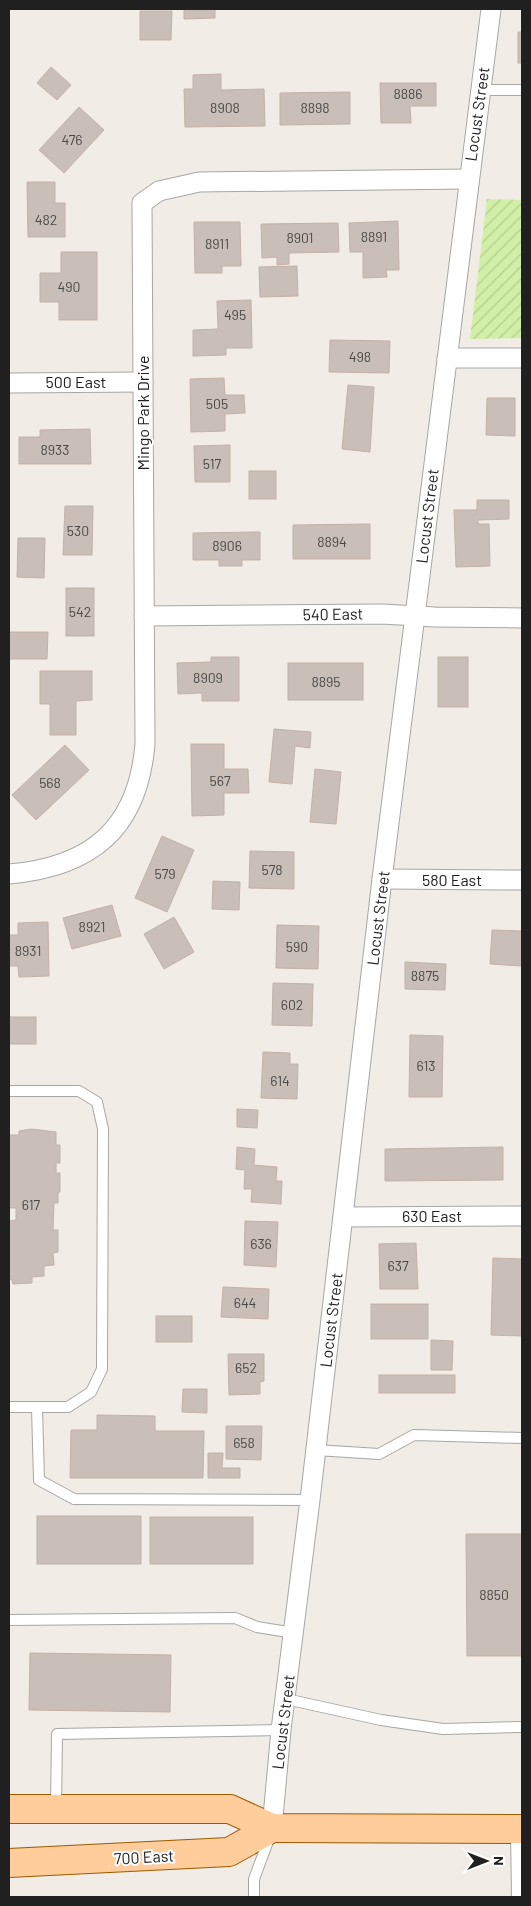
<svg xmlns="http://www.w3.org/2000/svg" width="531" height="1906" font-family="Barlow,sans-serif">
  <style>
    .garden { fill: url(#garden-furrows) }
    .building { fill: #c9beb8; stroke: #c4b1a6 }
    .lines { fill: none; stroke-linecap: round; stroke-linejoin: round }
    .service-casing { stroke: #a7a7a7; stroke-width: 12 }
    .minor-casing { stroke: #a7a7a7; stroke-width: 21 }
    .primary-casing { stroke: #9b5b00; stroke-width: 30 }
    .service { stroke: #fff; stroke-width: 10 }
    .minor { stroke: #fff; stroke-width: 19 }
    .primary { stroke: #ffcc9c; stroke-width: 28 }
    .labels { text-anchor: middle; stroke-width: 4; stroke-linejoin: round; paint-order: stroke }
    .number-label { font-size: 14px; fill: #4a4846 }
    .street-label { font-size: 16px; fill: #202020; stroke: #fff }
  </style>
  <defs>
    <pattern id="garden-furrows" width="10" height="10" patternUnits="userSpaceOnUse" patternTransform="scale(1.25)"><rect width="10" height="10" fill="#d1efa7"/><path d="M-1 1l2-2M0 10L10 0M9 11l2-2" fill="none" stroke="#b3cd8f"/></pattern>
  </defs>
  <rect width="100%" height="100%" fill="#f1ece5"/>
  <path class="garden" d="M487 199 522 200V338L470 339Z"/>
  <g class="building">
    <path d="M184 9H215V18L184 19Z"/>
    <path d="M140 11H172L171 40H140Z"/>
    <rect x="518" y="32" width="4" height="31"/>
    <path d="M51 67 71 85 57 100 37 83Z"/>
    <path d="M221 74V90L264 89 265 126 185 127 184 89H193V75Z"/>
    <path d="M380 83H436V106H410L411 123H381Z"/>
    <path d="M350 92V124L280 125V93Z"/>
    <path d="M79 107 104 130 64 173 39 150Z"/>
    <path d="M27 182H55V203H65V237H28Z"/>
    <path d="M398 221 399 270H386L387 277 363 278V252H350L349 223Z"/>
    <path d="M194 222H240L241 266H222V273H195Z"/>
    <path d="M338 223 339 252 289 253V264L277 265V257L262 258 261 224Z"/>
    <path d="M61 252H97V320H59V302H40V273H61Z"/>
    <path d="M297 266 298 296 260 297 259 267Z"/>
    <path d="M251 300 252 348H226V355L193 356V330L218 329 217 301Z"/>
    <path d="M330 340 390 341 389 373 329 372Z"/>
    <path d="M224 378 225 395H244L245 413 225 414V431L191 432 190 379Z"/>
    <path d="M348 385 374 387 370 452 342 449Z"/>
    <path d="M487 398H515V436L486 435Z"/>
    <path d="M90 429 91 464H19V437H40V430Z"/>
    <path d="M230 445V482H195L194 446Z"/>
    <rect x="249" y="471" width="27" height="28"/>
    <path d="M477 500H509V519L478 520V524H489L490 566 456 567 454 510H477Z"/>
    <path d="M65 506H93L92 555H63Z"/>
    <path d="M370 524V559H293V525Z"/>
    <path d="M260 532V560H242V566H219V560H193V533Z"/>
    <path d="M18 538H45L44 578 17 577Z"/>
    <rect x="66" y="588" width="28" height="48"/>
    <path d="M9 632H48L47 659H9Z"/>
    <path d="M211 657H239V701H202V693L178 694 177 663 211 662Z"/>
    <rect x="438" y="657" width="30" height="50"/>
    <rect x="288" y="663" width="75" height="37"/>
    <path d="M40 671H92V700L76 701V735H50V704H40Z"/>
    <path d="M274 729 311 732 310 748 295 746 292 784 269 782Z"/>
    <path d="M191 744H224V769H248L249 793H224V815L192 816Z"/>
    <path d="M65 745 89 770 36 820 12 795Z"/>
    <path d="M315 769 341 772 336 824 310 822Z"/>
    <path d="M162 836 194 850 167 912 135 898Z"/>
    <path d="M250 851 294 852V889L249 888Z"/>
    <path d="M213 881 240 882 239 910 212 909Z"/>
    <path d="M112 905 121 936 72 949 63 918Z"/>
    <path d="M174 917 194 952 164 969 144 934Z"/>
    <path d="M48 922 49 976 19 977 18 966H9V935H18V923Z"/>
    <path d="M277 925 319 926 318 969 276 968Z"/>
    <path d="M492 930 522 931V966L490 964Z"/>
    <path d="M405 962 446 964 445 990 405 989Z"/>
    <path d="M273 983 313 984 312 1026 272 1025Z"/>
    <rect x="9" y="1017" width="27" height="27"/>
    <path d="M410 1035 443 1036 442 1097H409Z"/>
    <path d="M263 1052 290 1053V1064H298L297 1099 261 1098Z"/>
    <path d="M237 1109 258 1110 257 1128 237 1127Z"/>
    <path d="M31 1129 56 1132V1145H60V1163H56V1173H60V1192H58V1203H54L53 1230H58V1252L53 1253 54 1265 44 1266V1276L32 1277V1283L13 1284 12 1280 9 1279V1221L16 1220V1208H9V1135H19V1131Z"/>
    <path d="M237 1147 255 1149 254 1165 277 1167 276 1181H282L281 1204 251 1202 252 1189H244L245 1170 236 1169Z"/>
    <path d="M503 1147V1180L385 1181V1149Z"/>
    <path d="M245 1221 278 1222 276 1267 244 1265Z"/>
    <path d="M416 1243 418 1289H380L379 1244Z"/>
    <path d="M493 1258 522 1259V1336L491 1335Z"/>
    <path d="M223 1287 269 1289 268 1319 221 1317Z"/>
    <rect x="371" y="1304" width="57" height="35"/>
    <rect x="156" y="1316" width="36" height="26"/>
    <path d="M431 1340 453 1341 452 1370H431Z"/>
    <path d="M228 1354H264V1381L260 1382V1394L229 1395Z"/>
    <rect x="379" y="1375" width="76" height="18"/>
    <path d="M183 1389H207V1413L182 1412Z"/>
    <path d="M97 1415 155 1416V1431H204L203 1478H70L71 1430H97Z"/>
    <path d="M226 1426H262L261 1460 226 1459Z"/>
    <path d="M208 1453H223L222 1468H240V1478H208Z"/>
    <rect x="37" y="1516" width="104" height="48"/>
    <rect x="150" y="1517" width="103" height="47"/>
    <path d="M466 1534H522V1656H467Z"/>
    <path d="M30 1653 171 1655 170 1712 29 1710Z"/>
  </g>
  <g class="lines">
    <defs>
      <g id="service">
        <path d="M481 90H522"/>
        <path d="M9 1091H79L97 1102 103 1129 102 1369 91 1392 68 1407H9"/>
        <path d="M37 1408 39 1480 74 1499 310 1500"/>
        <path d="M316 1450 379 1454 414 1435 522 1438"/>
        <path d="M9 1620 235 1618 257 1627 294 1633"/>
        <path d="M286 1699 381 1720 443 1729 522 1727"/>
        <path d="M56 1809 57 1734 281 1730"/>
        <path d="M516 1831 517 1897"/>
        <path d="M254 1897V1879L270 1836"/>
      </g>
      <g id="minor">
        <path d="M447 358H522"/>
        <path d="M9 383 143 382"/>
        <path d="M144 616 382 614 435 617 522 618"/>
        <path d="M9 874C92 867 138 828 145 744L142 203 159 191 199 182 469 179"/>
        <path d="M382 879 522 880"/>
        <path d="M343 1217 522 1216"/>
        <path d="M272 1828 281 1730 310 1500 382 879 491 9"/>
      </g>
      <g id="primary">
        <path d="M9 1809H230L272 1828 522 1829"/>
        <path d="M9 1863 229 1852 272 1828"/>
      </g>
    </defs>
    <use href="#service" class="service-casing"/>
    <use href="#minor" class="minor-casing"/>
    <use href="#primary" class="primary-casing"/>
    <use href="#service" class="service"/>
    <use href="#minor" class="minor"/>
    <use href="#primary" class="primary"/>
  </g>
  <g class="labels">
    <g class="number-label">
      <text x="408" y="99">8886</text>
      <text x="225" y="113">8908</text>
      <text x="315" y="113">8898</text>
      <text x="72" y="145">476</text>
      <text x="46" y="225">482</text>
      <text x="374" y="242">8891</text>
      <text x="300" y="243">8901</text>
      <text x="217" y="249">8911</text>
      <text x="69" y="292">490</text>
      <text x="235" y="320">495</text>
      <text x="360" y="362">498</text>
      <text x="217" y="409">505</text>
      <text x="55" y="455">8933</text>
      <text x="212" y="469">517</text>
      <text x="78" y="536">530</text>
      <text x="332" y="547">8894</text>
      <text x="227" y="551">8906</text>
      <text x="80" y="617">542</text>
      <text x="208" y="683">8909</text>
      <text x="326" y="687">8895</text>
      <text x="220" y="786">567</text>
      <text x="50" y="788">568</text>
      <text x="272" y="875">578</text>
      <text x="165" y="879">579</text>
      <text x="92" y="932">8921</text>
      <text x="297" y="952">590</text>
      <text x="28" y="956">8931</text>
      <text x="425" y="981">8875</text>
      <text x="292" y="1010">602</text>
      <text x="426" y="1071">613</text>
      <text x="280" y="1086">614</text>
      <text x="31" y="1210">617</text>
      <text x="261" y="1249">636</text>
      <text x="398" y="1271">637</text>
      <text x="245" y="1308">644</text>
      <text x="246" y="1373">652</text>
      <text x="244" y="1448">658</text>
      <text x="494" y="1600">8850</text>
    </g>
    <g class="street-label">
      <text transform="translate(477 114) rotate(-82)" y="6">Locust Street</text>
      <text x="76" y="388">500 East</text>
      <text transform="translate(143 413) rotate(-90)" y="6">Mingo Park Drive</text>
      <text transform="translate(427 516) rotate(-83)" y="6">Locust Street</text>
      <text transform="translate(333 614) rotate(-1)" y="6">540 East</text>
      <text x="452" y="886">580 East</text>
      <text transform="translate(378 918) rotate(-83)" y="6">Locust Street</text>
      <text x="432" y="1222">630 East</text>
      <text transform="translate(331 1320) rotate(-83)" y="6">Locust Street</text>
      <text transform="translate(283 1722) rotate(-83)" y="6">Locust Street</text>
      <text transform="translate(144 1857) rotate(-3)" y="6">700 East</text>
    </g>
  </g>
  <rect width="531" height="1906" fill="none" stroke="#202020" stroke-width="20"/>
  <g transform="translate(486 1861) rotate(90)" stroke="#ffffff" stroke-width="4" paint-order="stroke">
  <path d="M0-4L9 19L0 12L-9 19Z" fill="#202020"/>
  <text y="-8" font-size="14" font-weight="bold" text-anchor="middle" fill="#202020">N</text>
  </g>
</svg>
